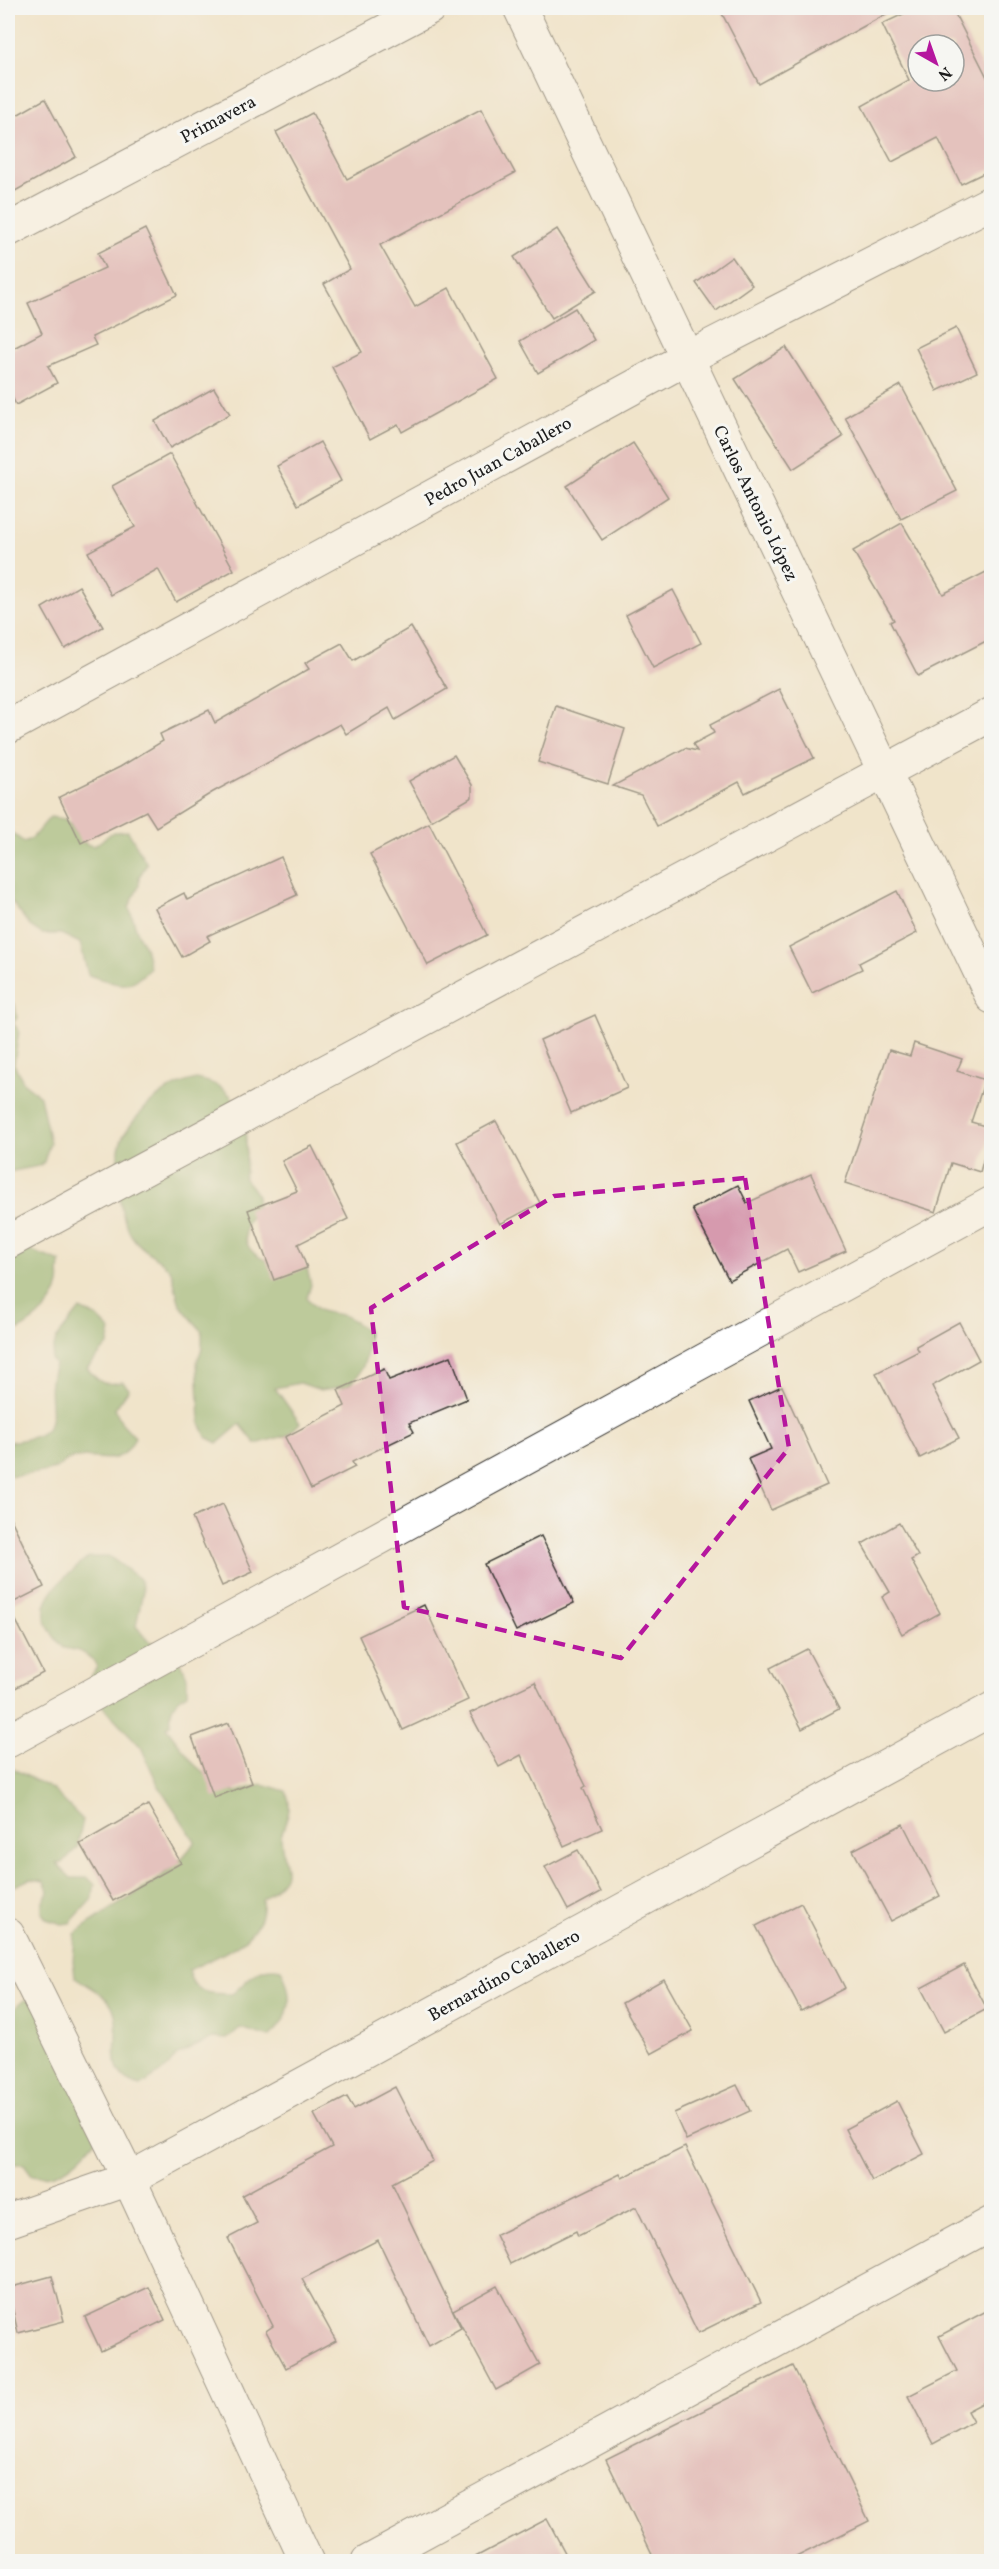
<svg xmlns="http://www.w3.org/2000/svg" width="999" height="2569" font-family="Vollkorn,serif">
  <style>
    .forest { fill: #7eaa62; stroke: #4d633f; stroke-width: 1.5 }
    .building { fill: #d69aae; fill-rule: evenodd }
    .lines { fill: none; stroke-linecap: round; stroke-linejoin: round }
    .street-casing { stroke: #3c3a36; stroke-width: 35 }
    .secondary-casing { stroke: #3c3a36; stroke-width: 35 }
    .street { stroke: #fff; stroke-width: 33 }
    .secondary { stroke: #fff; stroke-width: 33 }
    .marked { fill: none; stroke: #b5179e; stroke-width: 4.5; stroke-dasharray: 12 8; stroke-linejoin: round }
    .labels { text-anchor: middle; stroke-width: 6; stroke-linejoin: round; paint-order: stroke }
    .street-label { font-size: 18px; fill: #1c1c1c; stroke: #f6f6f2 }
  </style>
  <rect width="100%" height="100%" fill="#f6f6f2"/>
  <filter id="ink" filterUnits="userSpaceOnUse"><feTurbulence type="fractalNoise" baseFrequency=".0167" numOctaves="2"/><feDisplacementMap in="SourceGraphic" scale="12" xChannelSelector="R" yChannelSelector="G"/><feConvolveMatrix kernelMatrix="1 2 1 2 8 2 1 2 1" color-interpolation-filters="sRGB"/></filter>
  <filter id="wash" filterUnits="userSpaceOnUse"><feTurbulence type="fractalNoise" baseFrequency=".008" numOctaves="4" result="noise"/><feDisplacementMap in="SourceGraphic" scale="24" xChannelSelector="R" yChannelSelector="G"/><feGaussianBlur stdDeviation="1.35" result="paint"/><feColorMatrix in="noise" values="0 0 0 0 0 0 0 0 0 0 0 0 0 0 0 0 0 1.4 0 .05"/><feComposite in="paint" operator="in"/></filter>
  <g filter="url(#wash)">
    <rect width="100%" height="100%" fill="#f0e4cb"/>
    <g class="forest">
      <path d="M50 817 65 819 86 844 94 846 113 832 128 831 147 864 139 877V886L129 907 138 934 145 947 150 968C126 994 117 983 88 975L80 943 61 934H42L30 926 8 897V830L24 842 32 838Z"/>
      <path d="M8 999 15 1005 17 1018 13 1023 19 1031 14 1064 24 1083 40 1096 50 1143 44 1162 39 1166 8 1172Z"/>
      <path d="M196 1079C248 1086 250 1137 244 1178 248 1183 256 1190 257 1197 260 1208 248 1217 246 1227 240 1263 283 1265 307 1268L311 1285 307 1298C321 1315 323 1311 342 1315 350 1317 360 1326 367 1331 369 1352 366 1373 347 1386L320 1390 300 1383 275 1388 300 1423 288 1435 256 1444 240 1424 218 1443 206 1437 200 1423 197 1361 202 1349V1331C195 1322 180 1309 178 1298 175 1289 175 1281 171 1272 163 1258 141 1252 131 1235 118 1213 111 1155 125 1133 142 1107 165 1086 196 1079Z"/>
      <path d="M8 1242 61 1262C57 1270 61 1276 59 1285 55 1304 35 1321 19 1330L8 1321Z"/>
      <path d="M80 1309 97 1317 111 1331 108 1345 87 1368C99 1383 103 1386 123 1382L129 1389 115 1409 122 1423 135 1437C120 1474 95 1451 70 1459 64 1461 60 1467 54 1469 46 1472 16 1477 8 1475V1442C78 1434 38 1408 55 1365L51 1359 56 1339Z"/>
      <path d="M89 1557H110L140 1579 143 1591 136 1626 148 1641 165 1646 181 1662 187 1677V1693C175 1701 169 1707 171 1723L166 1727 194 1764 218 1785 236 1792 262 1784 286 1791C294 1811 285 1820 281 1837 283 1875 299 1870 262 1899 267 1939 218 1957 188 1970 194 1996 210 1993 232 1994 249 1980 257 1964 281 1969 294 1997 293 2016 269 2037L240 2028 227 2039 212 2038 176 2056 167 2068 141 2086C97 2074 126 2035 112 2006 106 1994 86 1985 75 1977L73 1961 75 1934C110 1905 172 1880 195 1841L158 1785 141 1747 97 1700 89 1679 97 1667C90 1653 78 1650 64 1648 22 1606 56 1585 89 1557Z"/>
      <path d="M8 1766 52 1789 83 1820 77 1848 62 1863H56L71 1878H87L95 1884 92 1899 70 1923 62 1924 46 1919 42 1913V1903L49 1891 44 1881 30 1879 8 1889Z"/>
      <path d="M24 2000 51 2002 74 2025 96 2140C80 2160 59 2181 32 2175L24 2164H8V2128L10 2124 8 2115V2010L14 2009Z"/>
    </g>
    <g id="blocks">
      <g class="building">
        <path d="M719 8H897L759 84Z"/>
        <path d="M916 8H952L992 87V169L961 184 938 138 892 162 862 106 909 80 882 24ZM918 45H954V81H918Z"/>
        <path d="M45 99 76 157 8 195V120Z"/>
        <path d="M481 109 515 173 380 245 415 307 449 288 498 379 402 432 398 424 370 439 332 367 362 352 324 284 350 269 276 132 312 113 347 179Z"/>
        <path d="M145 229 177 295 92 337 96 345 48 366 57 383 16 405 8 388V351L42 333 28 303 105 268 98 253Z"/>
        <path d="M557 229 596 291 552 318 514 257Z"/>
        <path d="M732 257 752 285 716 311 696 283Z"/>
        <path d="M575 308 594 340 538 373 520 341Z"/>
        <path d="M956 328 977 372 937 391 916 348Z"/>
        <path d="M786 347 843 437 793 469 735 379Z"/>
        <path d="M901 385 957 491 901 519 845 417Z"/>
        <path d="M214 388 230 414 170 448 155 421Z"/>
        <path d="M320 442 341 481 298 505 277 466Z"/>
        <path d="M633 443 668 497 602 540 567 486Z"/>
        <path d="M170 454 234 570 176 602 158 569 111 595 88 552 135 527 112 486Z"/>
        <path d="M902 523 943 594 992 569V638L918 676 890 622 894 620 853 551Z"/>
        <path d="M79 586 103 627 65 649 42 608Z"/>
        <path d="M673 590 701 643 653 668 626 615Z"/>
        <path d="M411 627 447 689 395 720 389 708 346 734 340 724 213 792 156 827 146 811 81 843 59 797 120 767 163 741 160 734 209 710 215 723 309 669 305 663 342 643 353 661Z"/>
        <path d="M779 689 814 758 745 793 739 782 657 826 641 795 613 786 685 748 697 751 693 744 714 733 710 725Z"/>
        <path d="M556 706 625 729 608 784 538 762Z"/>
        <path d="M454 755 472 785V797L431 821 409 781Z"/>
        <path d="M429 823 487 935 428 965 370 854Z"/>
        <path d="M281 857 297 895 207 936 210 941 182 957 155 908 184 893 187 900Z"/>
        <path d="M897 891 917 933 859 963 862 969 812 993 789 947Z"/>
        <path d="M595 1015 627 1088 571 1113 540 1040Z"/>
        <path d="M914 1043 962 1059 957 1071 985 1080 971 1122 992 1128 980 1172 951 1163 936 1212 845 1183 889 1050 910 1056Z"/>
        <path d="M496 1121 540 1203 500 1224 457 1142Z"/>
        <path d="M312 1146 348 1219 298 1244 307 1268 274 1280 248 1210 297 1191 282 1161Z"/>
        <path d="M811 1174 846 1251 798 1272 787 1249 729 1280 692 1209 738 1185 747 1203Z"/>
        <path d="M959 1322 979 1360 932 1386 959 1438 920 1458 876 1373 919 1351 916 1346Z"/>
        <path d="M451 1356 467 1399 409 1423 414 1432 352 1462 355 1467 311 1489 285 1437 345 1406 338 1390 384 1369 389 1380Z"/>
        <path d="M782 1386 827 1485 771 1510 748 1459 771 1449 749 1401Z"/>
        <path d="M223 1504 253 1572 222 1586 192 1518Z"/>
        <path d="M8 1513 44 1587 8 1605 43 1673 8 1692Z"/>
        <path d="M899 1523 918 1556 911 1560 940 1613 902 1634 882 1597 890 1592 862 1544Z"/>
        <path d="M541 1536 574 1603 516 1631 484 1564Z"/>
        <path d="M424 1605 468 1700 403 1730 359 1636Z"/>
        <path d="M807 1649 839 1709 802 1729 770 1668Z"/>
        <path d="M535 1682 586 1786 583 1788 602 1829 564 1846 521 1755 499 1767 470 1713Z"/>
        <path d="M229 1723 252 1783 214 1798 192 1737Z"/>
        <path d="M148 1805 181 1863 113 1901 80 1844Z"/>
        <path d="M903 1824 940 1896 891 1921 853 1850Z"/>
        <path d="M578 1850 601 1892 568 1910 545 1867Z"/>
        <path d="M801 1903 845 1988 801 2011 756 1926Z"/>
        <path d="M964 1965 987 2009 944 2032 921 1988Z"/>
        <path d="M664 1979 693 2031 651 2054 622 2003Z"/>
        <path d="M737 2085 750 2111 686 2140 674 2113Z"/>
        <path d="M395 2087 433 2161 392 2183 461 2328 429 2346 378 2240 302 2279 336 2341 286 2368 266 2331 273 2326 228 2238 257 2223 242 2195 332 2147 314 2114 347 2097 354 2109Z"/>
        <path d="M897 2101 924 2154 872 2181 845 2129Z"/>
        <path d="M685 2147 761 2302 698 2333 636 2207 578 2236 576 2231 510 2264 496 2235 620 2174 622 2178Z"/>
        <path d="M52 2276 64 2321 18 2333 8 2288Z"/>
        <path d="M497 2286 540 2365 496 2390 453 2310Z"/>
        <path d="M149 2287 165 2320 101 2351 85 2317Z"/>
        <path d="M992 2308V2398L967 2411 973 2422 933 2444 908 2396 957 2371 939 2336Z"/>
        <path d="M793 2366 869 2521 786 2562H656L606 2459Z"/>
        <path d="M547 2519 570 2562H466Z"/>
      </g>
    </g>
  </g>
  <g filter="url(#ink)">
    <use href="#blocks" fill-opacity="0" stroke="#3c3a36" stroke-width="1.5"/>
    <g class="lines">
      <defs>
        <g id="street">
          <path d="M8 230 429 8"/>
          <path d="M8 727 687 358 992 202"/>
          <path d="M8 1242 992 714"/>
          <path d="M8 1935 129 2179 307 2562"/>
          <path d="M8 2221 129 2179 992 1709"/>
          <path d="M368 2562 992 2223"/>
        </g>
        <g id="secondary">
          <path d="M520 8 992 997"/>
          <path d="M8 1741 992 1203"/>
        </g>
      </defs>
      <use href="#street" class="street-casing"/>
      <use href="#secondary" class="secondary-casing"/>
      <use href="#street" class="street"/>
      <use href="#secondary" class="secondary"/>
    </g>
  </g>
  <path d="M0 0H999V2569H0ZM745 1178 789 1448 621 1658 404 1607 371 1308 554 1196Z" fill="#f0e4cb" fill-opacity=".55" fill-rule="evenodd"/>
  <path class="marked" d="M745 1178 789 1448 621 1658 404 1607 371 1308 554 1196Z"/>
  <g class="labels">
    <g class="street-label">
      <text transform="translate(218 119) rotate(-28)" y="6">Primavera</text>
      <text transform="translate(498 461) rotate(-29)" y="6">Pedro Juan Caballero</text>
      <text transform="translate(756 503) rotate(64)" y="6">Carlos Antonio López</text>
      <text transform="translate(504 1975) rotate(-29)" y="6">Bernardino Caballero</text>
    </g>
  </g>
  <rect width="999" height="2569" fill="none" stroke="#f6f6f2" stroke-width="30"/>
  <g transform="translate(936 63) rotate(140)"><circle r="28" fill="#f6f6f2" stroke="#9f9f9c" stroke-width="1.5"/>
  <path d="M0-4.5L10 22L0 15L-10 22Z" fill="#b5179e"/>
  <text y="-9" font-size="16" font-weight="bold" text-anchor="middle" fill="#1c1c1c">N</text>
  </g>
</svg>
